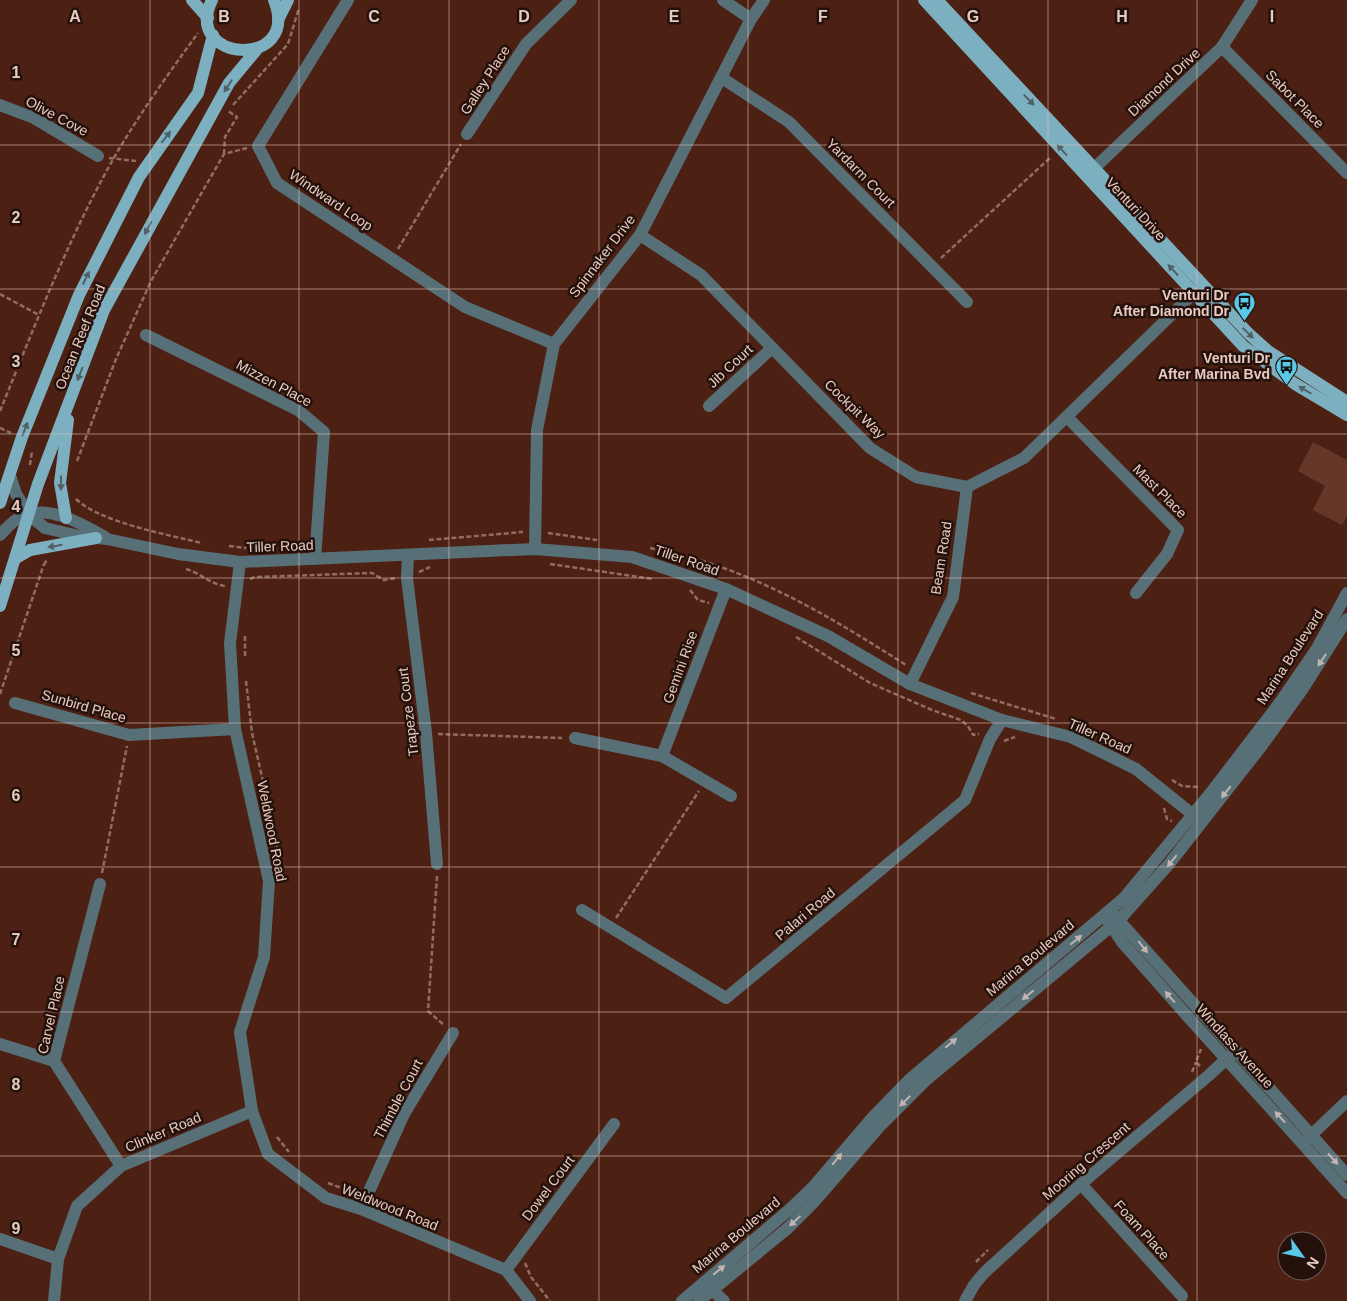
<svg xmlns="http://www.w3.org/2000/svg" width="1347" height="1301" font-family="Arial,sans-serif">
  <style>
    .building { fill: #643728 }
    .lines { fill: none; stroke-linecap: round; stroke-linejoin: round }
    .path { stroke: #916d61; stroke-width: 2.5; stroke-dasharray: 5 2.5; stroke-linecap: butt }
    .minor { stroke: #577078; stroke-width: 12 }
    .major { stroke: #7cb0c0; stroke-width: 12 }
    .oneway { fill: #506066 }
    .oneway2 { fill: #c3b4b0 }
    .grid { fill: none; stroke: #e7cbc2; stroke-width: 1; stroke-opacity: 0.55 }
    .labels { text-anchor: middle; stroke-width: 5; stroke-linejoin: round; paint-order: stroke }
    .street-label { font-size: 14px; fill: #e7cbc2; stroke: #25110b }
    .poi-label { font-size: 14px; font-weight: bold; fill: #e7cbc2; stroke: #25110b; text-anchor: end }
    .grid-label { font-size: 16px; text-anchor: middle; font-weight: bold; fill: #e7cbc2; stroke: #25110b; stroke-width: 5; stroke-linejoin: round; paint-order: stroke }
  </style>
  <rect width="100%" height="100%" fill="#4c2113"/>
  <path class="building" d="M1313 442 1347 460V516L1342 525 1313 510 1325 486 1298 471Z"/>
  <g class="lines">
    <g class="path">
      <path d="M233 105 288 44 299 8"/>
      <path d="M224 154 225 137 237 117 228 111"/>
      <path d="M109 158 136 161"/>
      <path d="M398 249 461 144"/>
      <path d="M941 258 1051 157"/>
      <path d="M0 294 39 315"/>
      <path d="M0 411C36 323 71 231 119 149 143 109 171 70 198 33"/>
      <path d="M0 428 11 433"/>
      <path d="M77 461 116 359 151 281 224 154 247 148"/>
      <path d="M30 465 32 451"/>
      <path d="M76 499C99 522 169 535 202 543"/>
      <path d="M548 533 597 540"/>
      <path d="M429 540 523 532"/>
      <path d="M229 546 246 548"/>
      <path d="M650 548C745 565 826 614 906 665"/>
      <path d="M550 564 653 579"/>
      <path d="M44 565 47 559"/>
      <path d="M186 569C200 573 212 585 225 586"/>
      <path d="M419 572 430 567"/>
      <path d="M250 579 255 577 372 573 384 580 396 578"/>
      <path d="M690 590 698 600 709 603"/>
      <path d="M245 636V658"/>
      <path d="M796 637 870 683 932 710 961 720 968 726 973 735 979 734"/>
      <path d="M246 681 252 733 275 834 279 860"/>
      <path d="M971 693 1056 719"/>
      <path d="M0 694 44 564"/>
      <path d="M438 734 562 738"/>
      <path d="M1004 741 1015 737"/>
      <path d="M1172 780 1182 786 1199 787"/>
      <path d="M1164 808 1167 819 1172 821"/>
      <path d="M102 873 127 746"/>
      <path d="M437 876 428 1011 444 1025"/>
      <path d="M616 918 699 791"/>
      <path d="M1200 1066 1196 1062 1201 1049"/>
      <path d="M1192 1072 1196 1062"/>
      <path d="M277 1137 289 1152"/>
      <path d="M328 1183 344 1189"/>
      <path d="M976 1262 988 1250"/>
      <path d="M525 1263 531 1277 550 1301"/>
    </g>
    <g class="minor">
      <path d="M348 0 258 146 277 183 465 307 554 344"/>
      <path d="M723 0 751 19"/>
      <path d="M1222 47 1347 173"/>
      <path d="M722 78 789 122 967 302"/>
      <path d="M0 105 34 118 98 156"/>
      <path d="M467 134 526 44 571 0"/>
      <path d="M1087 175 1222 47 1252 0"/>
      <path d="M640 235 701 275 870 448 916 477 967 487 1024 458 1201 286"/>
      <path d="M146 335 298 410 324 432 315 559"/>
      <path d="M709 406 772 348"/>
      <path d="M1067 417 1178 530 1167 554 1136 593"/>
      <path d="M10 475 16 494 29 515 45 528 79 536 107 539 178 554 240 562 535 549 632 557 726 589 828 636 910 684 1002 720 1071 737 1136 769 1202 822"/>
      <path d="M0 535C6 529 13 520 21 517 48 503 82 524 105 537"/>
      <path d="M535 549 537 430 554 344 640 235 751 19 764 0"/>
      <path d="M408 556 407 578 426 733 437 864"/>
      <path d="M240 562 230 643 235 729 269 881 264 957 240 1032 252 1111 268 1154 326 1198 361 1209 506 1270 530 1301"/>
      <path d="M910 684 953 597 967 487"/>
      <path d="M15 703 129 735 235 729"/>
      <path d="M575 738 662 756 731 796"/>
      <path d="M662 756 726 589"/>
      <path d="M100 884 54 1061 121 1166"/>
      <path d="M582 910 726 998 965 800 990 739 1002 720"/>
      <path d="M1114 915 1347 1175"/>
      <path d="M1108 921 1122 942 1190 1019 1347 1193"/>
      <path d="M0 1044 54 1061"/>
      <path d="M1305 1141 1347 1101"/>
      <path d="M1081 1184 1182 1296"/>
      <path d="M361 1209 404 1114 453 1033"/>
      <path d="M0 1239 58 1259"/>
      <path d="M506 1270 614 1124"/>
      <path d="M706 1284 724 1301"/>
      <path d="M54 1301 58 1259 77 1206 121 1166 252 1111"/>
      <path d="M682 1301 789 1210 814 1186 873 1117 910 1079 1124 898 1213 790 1281 701 1316 650 1347 593"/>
      <path d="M699 1301 788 1228 813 1203 879 1127 925 1081 1120 919 1169 864 1260 748 1302 690 1347 619"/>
      <path d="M965 1301 974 1285 984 1273 1081 1184 1208 1076 1235 1051"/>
    </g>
    <g class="major">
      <path d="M192 0 208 18"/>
      <path d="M212 0C181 63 302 70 274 0"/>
      <path d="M924 0 1243 346 1295 384 1347 415"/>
      <path d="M937 0 1249 334 1268 351 1347 402"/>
      <path d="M278 20 288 0"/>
      <path d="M0 503 22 437 79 295 139 177 198 93 213 35"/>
      <path d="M66 518 60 483 68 420"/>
      <path d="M16 558 30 550 96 538"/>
      <path d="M0 606 38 484 104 310 229 83 258 48"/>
    </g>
  </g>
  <defs><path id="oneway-solid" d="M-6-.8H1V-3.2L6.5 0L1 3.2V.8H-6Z" transform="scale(1.25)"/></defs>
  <g class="oneway">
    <use href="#oneway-solid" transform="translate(228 86) rotate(123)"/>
    <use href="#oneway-solid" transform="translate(1029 100) rotate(46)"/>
    <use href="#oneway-solid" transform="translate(166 137) rotate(-52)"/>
    <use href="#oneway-solid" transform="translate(1062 150) rotate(-132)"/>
    <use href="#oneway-solid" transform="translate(148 228) rotate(118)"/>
    <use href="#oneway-solid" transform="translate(1173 270) rotate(-133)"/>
    <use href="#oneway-solid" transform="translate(86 278) rotate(-65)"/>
    <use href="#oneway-solid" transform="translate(1248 333) rotate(44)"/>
    <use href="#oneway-solid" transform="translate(80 374) rotate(111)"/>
    <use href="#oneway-solid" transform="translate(1305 390) rotate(-150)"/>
    <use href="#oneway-solid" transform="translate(25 429) rotate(-69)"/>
    <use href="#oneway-solid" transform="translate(61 483) rotate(90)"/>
    <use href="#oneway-solid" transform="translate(55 546) rotate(171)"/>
  </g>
  <g class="oneway2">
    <use href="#oneway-solid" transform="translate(1322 660) rotate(123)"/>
    <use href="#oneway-solid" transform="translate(1226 792) rotate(128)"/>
    <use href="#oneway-solid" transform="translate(1172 861) rotate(129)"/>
    <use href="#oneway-solid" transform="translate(1076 940) rotate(-40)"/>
    <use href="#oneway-solid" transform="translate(1143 947) rotate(51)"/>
    <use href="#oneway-solid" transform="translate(1028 995) rotate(140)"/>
    <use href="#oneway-solid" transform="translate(1170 997) rotate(-131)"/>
    <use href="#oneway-solid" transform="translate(951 1043) rotate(-40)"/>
    <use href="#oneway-solid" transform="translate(905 1101) rotate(135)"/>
    <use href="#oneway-solid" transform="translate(1280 1117) rotate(-133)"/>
    <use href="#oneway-solid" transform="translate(837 1159) rotate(-50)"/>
    <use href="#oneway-solid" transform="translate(1333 1159) rotate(48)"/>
    <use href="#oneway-solid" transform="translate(795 1221) rotate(137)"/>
    <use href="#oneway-solid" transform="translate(719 1270) rotate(-39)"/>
  </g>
  <path class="grid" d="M150 0V1301M299 0V1301M449 0V1301M599 0V1301M748 0V1301M898 0V1301M1048 0V1301M1197 0V1301M0 145H1347M0 289H1347M0 434H1347M0 578H1347M0 723H1347M0 867H1347M0 1012H1347M0 1156H1347"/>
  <defs>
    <symbol id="bus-pin" viewBox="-11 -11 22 30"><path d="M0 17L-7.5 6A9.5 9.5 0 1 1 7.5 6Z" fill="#5ac8e6" stroke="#25110b"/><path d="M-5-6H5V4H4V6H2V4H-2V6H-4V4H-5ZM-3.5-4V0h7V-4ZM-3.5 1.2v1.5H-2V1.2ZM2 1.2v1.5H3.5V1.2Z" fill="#111"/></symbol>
  </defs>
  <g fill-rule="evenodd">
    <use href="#bus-pin" x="1232" y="290" width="25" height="34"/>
    <use href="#bus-pin" x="1274" y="354" width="25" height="34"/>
  </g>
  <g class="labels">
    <g class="street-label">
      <text transform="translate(485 80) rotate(-57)" y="5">Galley Place</text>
      <text transform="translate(1164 82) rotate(-43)" y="5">Diamond Drive</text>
      <text transform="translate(1295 99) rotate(45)" y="5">Sabot Place</text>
      <text transform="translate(57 116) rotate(28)" y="5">Olive Cove</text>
      <text transform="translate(861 173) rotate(45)" y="5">Yardarm Court</text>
      <text transform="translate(331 200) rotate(34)" y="5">Windward Loop</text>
      <text transform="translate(1136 209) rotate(47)" y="5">Venturi Drive</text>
      <text transform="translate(602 256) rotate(-53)" y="5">Spinnaker Drive</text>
      <text transform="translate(80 337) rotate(-68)" y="5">Ocean Reef Road</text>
      <text transform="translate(730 366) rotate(-43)" y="5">Jib Court</text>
      <text transform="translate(274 383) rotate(28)" y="5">Mizzen Place</text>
      <text transform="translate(855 409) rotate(44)" y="5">Cockpit Way</text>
      <text transform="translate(1160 491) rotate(45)" y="5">Mast Place</text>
      <text transform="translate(280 546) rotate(-2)" y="5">Tiller Road</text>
      <text transform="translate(941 558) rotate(-81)" y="5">Beam Road</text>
      <text transform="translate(687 560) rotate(19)" y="5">Tiller Road</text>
      <text transform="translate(1290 657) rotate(-57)" y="5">Marina Boulevard</text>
      <text transform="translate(680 667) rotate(-70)" y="5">Gemini Rise</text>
      <text transform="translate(84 706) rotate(16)" y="5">Sunbird Place</text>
      <text transform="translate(408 712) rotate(-97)" y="5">Trapeze Court</text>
      <text transform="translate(1100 736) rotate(24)" y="5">Tiller Road</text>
      <text transform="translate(272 831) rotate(79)" y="5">Weldwood Road</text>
      <text transform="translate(805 914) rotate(-40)" y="5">Palari Road</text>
      <text transform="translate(1030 958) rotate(-40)" y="5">Marina Boulevard</text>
      <text transform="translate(51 1015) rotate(-77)" y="5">Carvel Place</text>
      <text transform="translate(1235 1046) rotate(48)" y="5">Windlass Avenue</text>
      <text transform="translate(398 1099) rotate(-62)" y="5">Thimble Court</text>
      <text transform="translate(163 1132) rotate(-23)" y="5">Clinker Road</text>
      <text transform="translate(1086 1161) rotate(-41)" y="5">Mooring Crescent</text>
      <text transform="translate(548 1188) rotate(-53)" y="5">Dowel Court</text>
      <text transform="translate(390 1207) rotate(22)" y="5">Weldwood Road</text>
      <text transform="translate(1142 1230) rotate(48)" y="5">Foam Place</text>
      <text transform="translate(736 1235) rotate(-40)" y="5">Marina Boulevard</text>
    </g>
    <g class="poi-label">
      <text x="1229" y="300">Venturi Dr<tspan x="1229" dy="16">After Diamond Dr</tspan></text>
      <text x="1270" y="363">Venturi Dr<tspan x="1270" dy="16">After Marina Bvd</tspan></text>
    </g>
  </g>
  <g class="grid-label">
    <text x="75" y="22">A</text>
    <text x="224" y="22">B</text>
    <text x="374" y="22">C</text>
    <text x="524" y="22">D</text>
    <text x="674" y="22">E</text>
    <text x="823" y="22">F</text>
    <text x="973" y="22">G</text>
    <text x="1122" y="22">H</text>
    <text x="1272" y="22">I</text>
    <text x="16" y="78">1</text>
    <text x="16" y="223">2</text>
    <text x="16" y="367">3</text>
    <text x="16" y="512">4</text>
    <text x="16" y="656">5</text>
    <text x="16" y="801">6</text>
    <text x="16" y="945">7</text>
    <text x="16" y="1090">8</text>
    <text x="16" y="1234">9</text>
  </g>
  <g transform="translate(1302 1256) rotate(123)"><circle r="24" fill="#25110b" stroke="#735b54"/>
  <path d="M0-4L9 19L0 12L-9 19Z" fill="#5ac8e6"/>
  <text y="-8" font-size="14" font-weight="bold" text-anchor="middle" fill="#e7cbc2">N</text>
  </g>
</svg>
